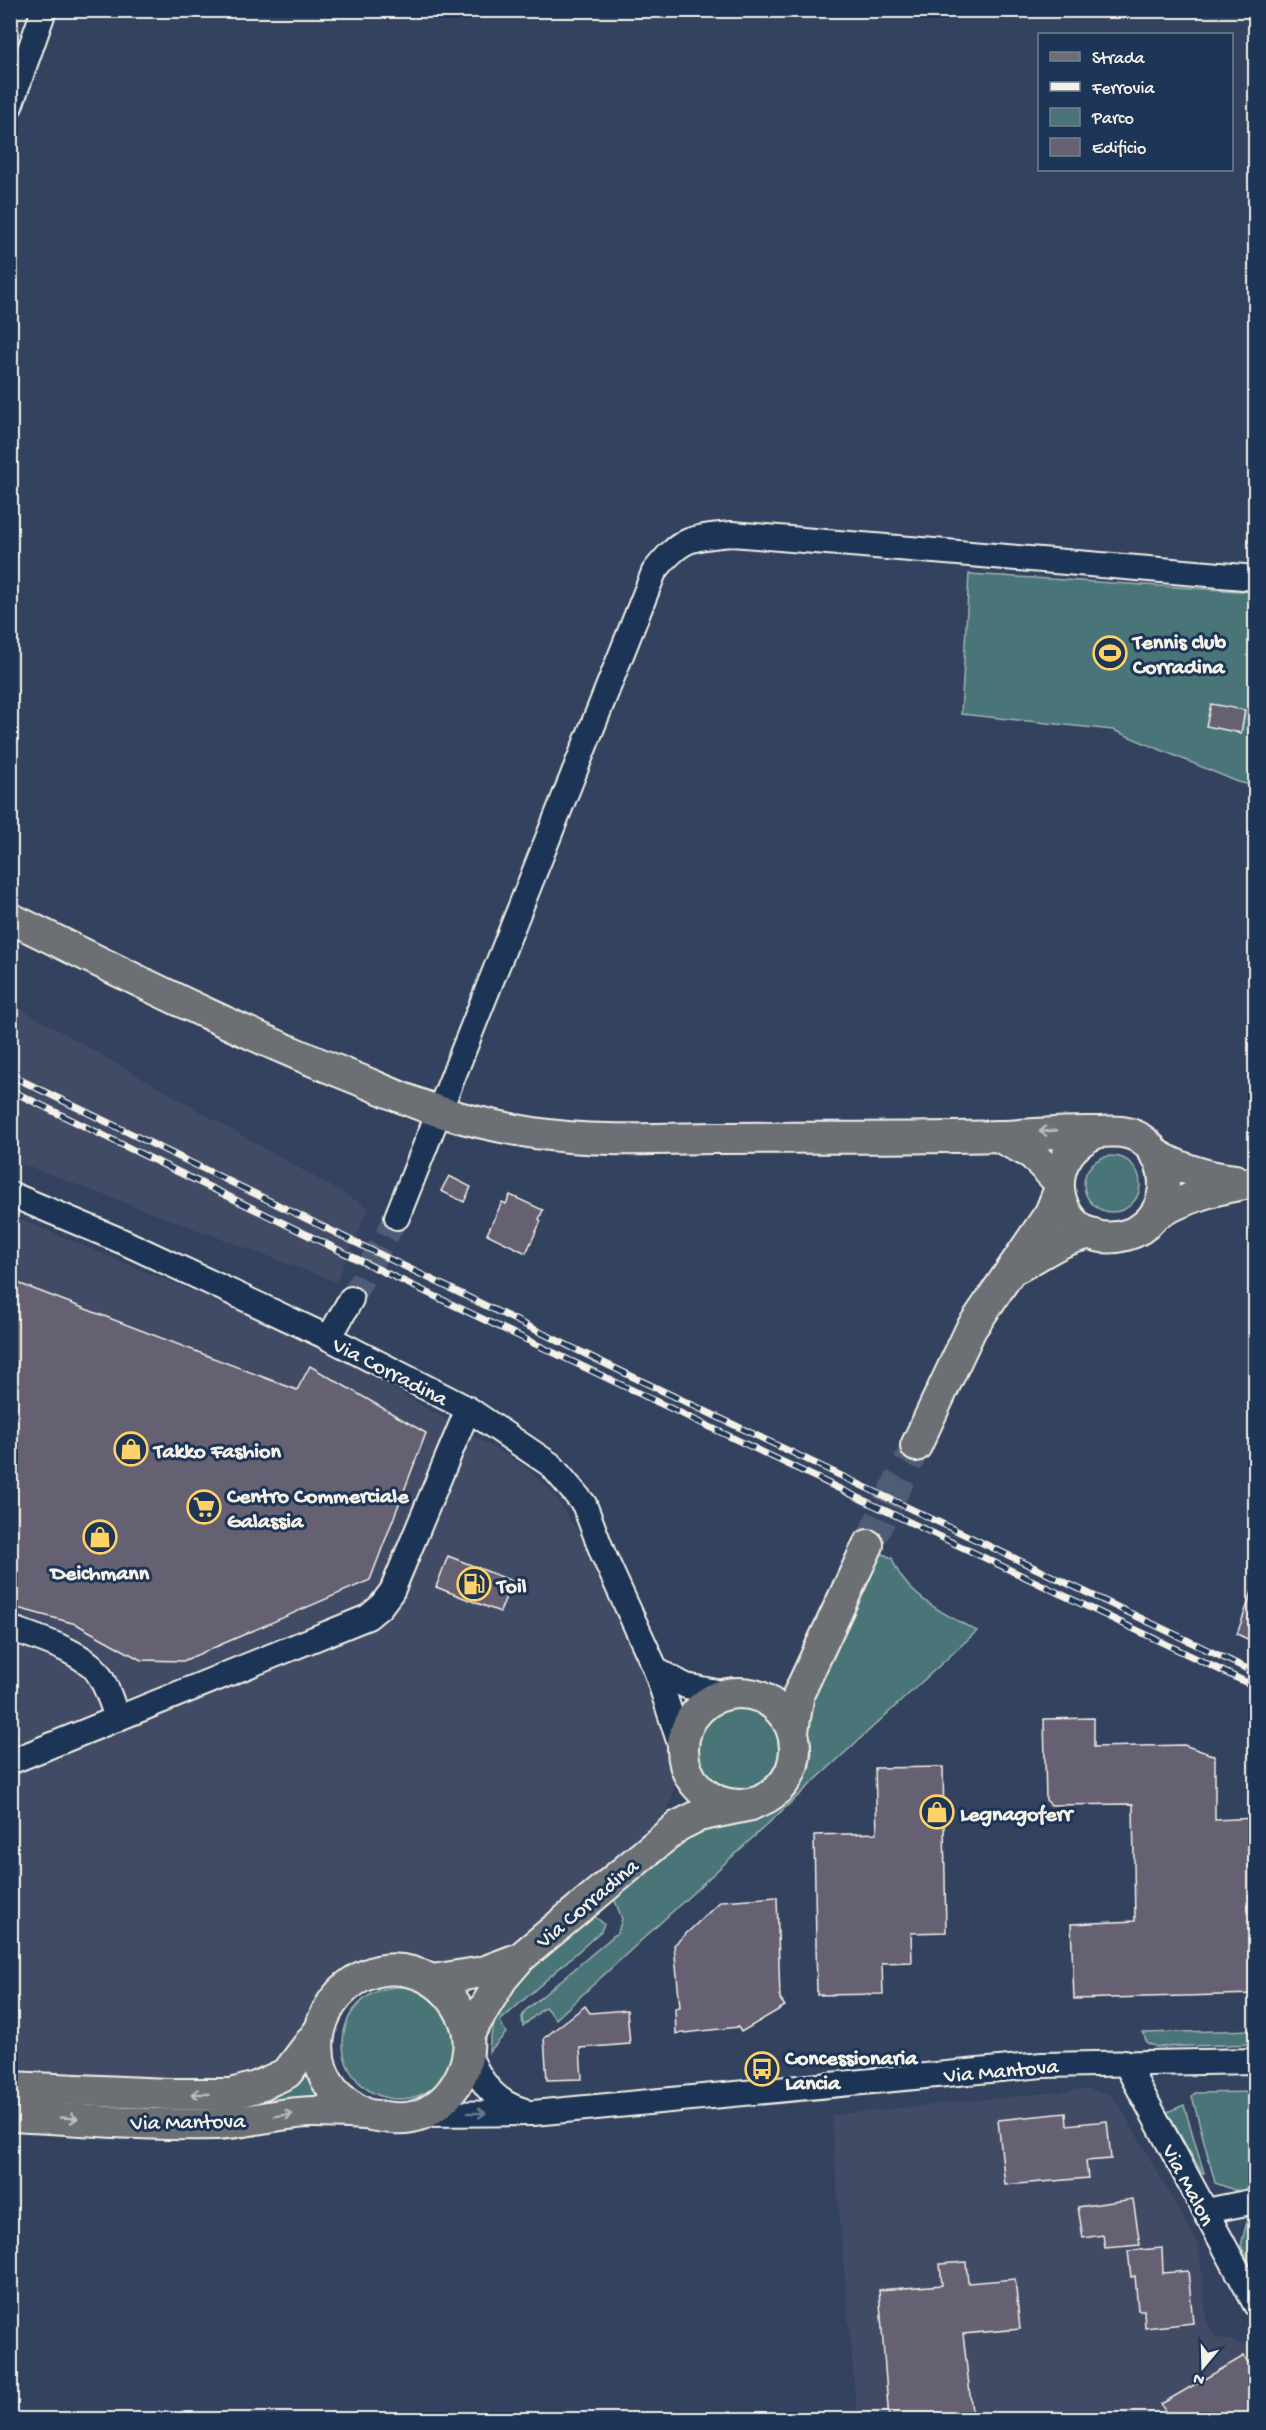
<svg xmlns="http://www.w3.org/2000/svg" width="1266" height="2430" font-family="'Gochi Hand',sans-serif">
  <style>
    .built { fill: #424b65 }
    .green { fill: #4a7479; stroke: #9fb2b0; stroke-width: 1.5 }
    .building { fill: #666173; stroke: #f4f1e8; stroke-width: 1.5 }
    .lines { fill: none; stroke-linecap: round; stroke-linejoin: round }
    .minor-tunnel { stroke: #505c74; stroke-width: 24; stroke-dasharray: 24 12; stroke-linecap: butt }
    .major-tunnel { stroke: #505c74; stroke-width: 30; stroke-dasharray: 30 15; stroke-linecap: butt }
    .minor-casing { stroke: #f4f1e8; stroke-width: 28 }
    .major-casing { stroke: #f4f1e8; stroke-width: 34 }
    .minor { stroke: #1d3557; stroke-width: 24 }
    .major { stroke: #6c6f75; stroke-width: 30 }
    .rail-casing { stroke: #f4f1e8; stroke-width: 7 }
    .rail { stroke: #1d3557; stroke-width: 4.5; stroke-dasharray: 14; stroke-linecap: butt }
    .oneway { stroke: #bebdba }
    .oneway2 { stroke: #68778a }
    .labels { text-anchor: middle; stroke-width: 6; stroke-linejoin: round; paint-order: stroke }
    .poi-label { font-size: 22px; font-weight: bold; fill: #f4f1e8; stroke: #1d3557; text-anchor: start }
    .street-label { font-size: 22px; fill: #f4f1e8; stroke: #1d3557 }
  </style>
  <rect width="100%" height="100%" fill="#33425f"/>
  <filter id="ink" filterUnits="userSpaceOnUse"><feTurbulence type="fractalNoise" baseFrequency=".0167" numOctaves="2"/><feDisplacementMap in="SourceGraphic" scale="12" xChannelSelector="R" yChannelSelector="G"/><feConvolveMatrix kernelMatrix="1 2 1 2 8 2 1 2 1" color-interpolation-filters="sRGB"/></filter>
  <g filter="url(#ink)">
    <g class="built">
      <path d="M11 1003 369 1208 336 1282 11 1160Z"/>
      <path d="M10 1215 314 1342 523 1465 552 1492 583 1539 654 1697 666 1735 673 1784 672 1798 664 1816 503 1955 453 1964 398 1951 357 1960 332 1978 323 1988 310 2019 279 2065 227 2080 11 2073Z"/>
      <path d="M1088 2089 1109 2094 1119 2104 1199 2246 1206 2320 1215 2337 1252 2346 1255 2353V2419H857L831 2115Z"/>
    </g>
    <g class="green">
      <path d="M969 574 1255 592V786L1238 782 1113 730 961 714Z"/>
      <circle cx="1112" cy="1184" r="28"/>
      <path d="M881 1553 892 1558C904 1595 944 1614 977 1631L556 2019 545 2007 523 2026 522 2017 526 2010 618 1932 622 1919 614 1898 693 1828 760 1817 784 1805 795 1795 809 1770 812 1753 807 1717 811 1692Z"/>
      <circle cx="738" cy="1748" r="41"/>
      <path d="M594 1916 604 1924 601 1931 500 2021 506 2033 489 2052C491 2002 527 1973 562 1942 571 1934 582 1920 594 1916Z"/>
      <circle cx="399" cy="2043" r="56"/>
      <path d="M1255 2030V2044L1157 2047 1147 2043 1143 2033Z"/>
      <path d="M312 2071 328 2100C283 2095 240 2110 195 2110 134 2112 72 2105 11 2103L259 2100 291 2088Z"/>
      <path d="M1255 2092V2192L1234 2190 1215 2183 1192 2096 1195 2093Z"/>
      <path d="M1184 2105 1204 2173H1202L1167 2112Z"/>
      <path d="M1255 2216V2267L1252 2268 1241 2246 1247 2221Z"/>
    </g>
    <g class="building">
      <path d="M1211 704 1245 710 1241 733 1206 726Z"/>
      <path d="M449 1176 471 1187 464 1202 441 1191Z"/>
      <path d="M510 1195 543 1210 539 1219 541 1221 526 1253 487 1234 502 1202 506 1204Z"/>
      <path d="M10 1280 297 1390 310 1366 426 1433 370 1580 183 1661 141 1660 76 1624 10 1606Z"/>
      <path d="M448 1556 512 1581 500 1612 436 1587Z"/>
      <path d="M1253 1589H1256V1643L1237 1634Z"/>
      <path d="M1094 1718V1747L1184 1745 1215 1756V1820L1256 1818V1994L1074 1999 1071 1924 1135 1921 1133 1804 1051 1805 1046 1800 1044 1719Z"/>
      <path d="M943 1767 946 1932 911 1933 912 1962 882 1963 883 1994 817 1995 814 1835 877 1833 875 1768Z"/>
      <path d="M777 1897 780 1999 785 2006 741 2032 738 2027 676 2034 675 2008 680 2007 674 1945 721 1901Z"/>
      <path d="M585 2006 590 2013 627 2010 630 2044 580 2048 582 2079 547 2080 544 2038Z"/>
      <path d="M1066 2113 1067 2125 1107 2121 1111 2159 1086 2161 1088 2178 1005 2185 998 2120Z"/>
      <path d="M1133 2199 1140 2245 1105 2248 1103 2235 1083 2238 1078 2207Z"/>
      <path d="M1162 2248 1163 2273 1188 2271 1193 2323 1145 2328 1144 2310H1138L1135 2276 1131 2277 1128 2251Z"/>
      <path d="M966 2262 968 2283 1015 2279 1020 2329 963 2334 973 2420H889L879 2290 942 2285 940 2264Z"/>
      <path d="M1244 2356 1256 2376V2420H1170L1161 2404Z"/>
    </g>
    <g class="lines">
      <path class="minor-tunnel" d="M351 1299 397 1217"/>
      <path class="major-tunnel" d="M868 1545 916 1446"/>
      <defs>
        <g id="minor">
          <path d="M10 106 44 10"/>
          <path d="M10 1194 124 1242 329 1338 468 1409 551 1465 584 1504 603 1554 656 1670 682 1750"/>
          <path d="M397 1217 654 572C681 538 689 538 732 534L1256 578"/>
          <path d="M329 1338 351 1299"/>
          <path d="M10 1628C37 1638 69 1647 91 1665 103 1675 113 1705 117 1719"/>
          <path d="M656 1670 686 1686 726 1694"/>
          <path d="M10 1762 368 1617 380 1607 392 1591 468 1409"/>
          <path d="M468 2053C479 2079 493 2102 522 2110"/>
          <path d="M1125 2062 1256 2305"/>
          <path d="M421 2114 533 2113 1042 2065 1256 2061"/>
          <path d="M1206 2211 1256 2201"/>
        </g>
        <g id="major">
          <path d="M10 918C121 972 230 1028 345 1074 376 1086 408 1102 441 1112 471 1121 503 1128 534 1133 592 1142 653 1139 711 1138 807 1137 903 1139 999 1136 1031 1135 1062 1131 1094 1132 1110 1132 1123 1129 1138 1137 1178 1161 1170 1223 1126 1235 1059 1254 1029 1157 1099 1132"/>
          <path d="M997 1136 1032 1154 1058 1181"/>
          <path d="M1155 1154C1181 1169 1205 1177 1235 1180"/>
          <path d="M1155 1215C1188 1196 1218 1188 1256 1182"/>
          <path d="M1018 1267C1046 1252 1058 1240 1091 1233"/>
          <path d="M916 1446 971 1329 1050 1213 1058 1193"/>
          <circle cx="739" cy="1749" r="56"/>
          <path d="M793 1731 799 1693 868 1545"/>
          <path d="M432 1980 483 1972 520 1958"/>
          <path d="M468 2035 502 1979 520 1958 678 1826 698 1816 751 1805"/>
          <path d="M10 2087 168 2094H231L256 2087 287 2073 318 2032"/>
          <path d="M10 2116C78 2119 147 2126 215 2124 248 2123 281 2112 314 2112 331 2112 348 2113 364 2114 385 2117 402 2122 422 2114 458 2098 480 2052 462 2015 452 1995 435 1978 412 1972 345 1954 291 2035 333 2090 342 2101 354 2108 366 2114"/>
        </g>
      </defs>
      <use href="#minor" class="minor-casing"/>
      <use href="#major" class="major-casing"/>
      <use href="#minor" class="minor"/>
      <use href="#major" class="major"/>
      <defs>
        <g id="rail">
          <path d="M10 1075 608 1365 1256 1673"/>
          <path d="M10 1090 361 1261 1256 1687"/>
        </g>
      </defs>
      <use href="#rail" class="rail-casing"/>
      <use href="#rail" class="rail"/>
    </g>
    <defs><path id="oneway-shaft" d="M-6 0H5M1.5-3L5.5 0L1.5 3" fill="none" stroke-width="1.6" stroke-linecap="round" stroke-linejoin="round" transform="scale(1.5)"/></defs>
    <g class="oneway">
      <use href="#oneway-shaft" transform="translate(1048 1131) rotate(175)"/>
      <use href="#oneway-shaft" transform="translate(200 2094) rotate(180)"/>
      <use href="#oneway-shaft" transform="translate(284 2115) rotate(-7)"/>
      <use href="#oneway-shaft" transform="translate(69 2118) rotate(3)"/>
    </g>
    <use class="oneway2" href="#oneway-shaft" transform="translate(477 2113)"/>
  </g>
  <defs>
    <symbol id="stadium-ring" viewBox="-11 -11 22 22"><circle r="9.5" fill="#1d3557" stroke="#ffd166" stroke-width="1.5"/><path d="M0-5a6.5 5 0 1 0 0 10a6.5 5 0 1 0 0-10ZM-3.5-1.8h7v3.6h-7Z" fill="#ffd166"/></symbol>
    <symbol id="shop-ring" viewBox="-11 -11 22 22"><circle r="9.5" fill="#1d3557" stroke="#ffd166" stroke-width="1.5"/><path d="M-5-2.5h2.3a2.7 3.5 0 0 1 5.4 0H5L5.5 6h-11ZM-1.5-2.5h3a1.5 2.3 0 0 0-3 0Z" fill="#ffd166"/></symbol>
    <symbol id="supermarket-ring" viewBox="-11 -11 22 22"><circle r="9.5" fill="#1d3557" stroke="#ffd166" stroke-width="1.5"/><path d="M-6-5.5h2.5l.6 2H6L4.5 2H-2.5L-4.4-4H-6ZM-1.5 3.2a1.3 1.3 0 1 0 .1 0ZM3 3.2a1.3 1.3 0 1 0 .1 0Z" fill="#ffd166"/></symbol>
    <symbol id="fuel-ring" viewBox="-11 -11 22 22"><circle r="9.5" fill="#1d3557" stroke="#ffd166" stroke-width="1.5"/><path d="M-5.5-6h7V0h2V4h1.3V-2.5L3-4.5l.8-.8L6-3V5H2.5V1h-1V6h-7ZM-4.2-4.7v3.2H.2V-4.7Z" fill="#ffd166"/></symbol>
    <symbol id="bus-ring" viewBox="-11 -11 22 22"><circle r="9.5" fill="#1d3557" stroke="#ffd166" stroke-width="1.5"/><path d="M-5-6H5V4H4V6H2V4H-2V6H-4V4H-5ZM-3.5-4V0h7V-4ZM-3.5 1.2v1.5H-2V1.2ZM2 1.2v1.5H3.5V1.2Z" fill="#ffd166"/></symbol>
  </defs>
  <g fill-rule="evenodd">
    <use href="#stadium-ring" x="1091" y="634" width="38" height="38"/>
    <use href="#shop-ring" x="112" y="1430" width="38" height="38"/>
    <use href="#supermarket-ring" x="185" y="1488" width="38" height="38"/>
    <use href="#shop-ring" x="81" y="1518" width="38" height="38"/>
    <use href="#fuel-ring" x="455" y="1565" width="38" height="38"/>
    <use href="#shop-ring" x="918" y="1793" width="38" height="38"/>
    <use href="#bus-ring" x="743" y="2050" width="38" height="38"/>
  </g>
  <g class="labels">
    <g class="poi-label">
      <text x="1133" y="648">Tennis club<tspan x="1133" dy="25">Corradina</tspan></text>
      <text x="154" y="1457">Takko Fashion</text>
      <text x="227" y="1502">Centro Commerciale<tspan x="227" dy="25">Galassia</tspan></text>
      <text x="100" y="1579" text-anchor="middle">Deichmann</text>
      <text x="497" y="1592">Toil</text>
      <text x="960" y="1820">Legnagoferr</text>
      <text x="785" y="2064">Concessionaria<tspan x="785" dy="25">Lancia</tspan></text>
    </g>
    <g class="street-label">
      <text transform="translate(391 1370) rotate(27)" y="8">Via Corradina</text>
      <text transform="translate(586 1902) rotate(-40)" y="8">Via Corradina</text>
      <text transform="translate(1001 2069) rotate(-5)" y="8">Via Mantova</text>
      <text transform="translate(188 2120) rotate(-1)" y="8">Via Mantova</text>
      <text transform="translate(1190 2184) rotate(62)" y="8">Via Malon</text>
    </g>
  </g>
  <rect width="1266" height="2430" fill="none" stroke="#1d3557" stroke-width="36"/>
  <rect x="18" y="18" width="1230" height="2394" fill="none" stroke="#f4f1e8" stroke-width="2" filter="url(#ink)"/>
  <rect x="1038" y="33" width="195" height="138" fill="#1d3557" stroke="#738091" stroke-width="1.5"/>
  <rect x="1050" y="52" width="30" height="9" fill="#6c6f75" stroke="#738091" stroke-width="1.5"/>
  <text x="1092" y="63" font-size="18" fill="#f4f1e8">Strada</text>
  <rect x="1050" y="82" width="30" height="9" fill="#f4f1e8" stroke="#738091" stroke-width="1.5"/>
  <text x="1092" y="93" font-size="18" fill="#f4f1e8">Ferrovia</text>
  <rect x="1050" y="108" width="30" height="18" fill="#4a7479" stroke="#738091" stroke-width="1.5"/>
  <text x="1092" y="123" font-size="18" fill="#f4f1e8">Parco</text>
  <rect x="1050" y="138" width="30" height="18" fill="#666173" stroke="#738091" stroke-width="1.5"/>
  <text x="1092" y="153" font-size="18" fill="#f4f1e8">Edificio</text>
  <g transform="translate(1203 2367) rotate(199)" stroke="#1d3557" stroke-width="4.5" paint-order="stroke">
  <path d="M0-4.5L10 22L0 15L-10 22Z" fill="#f4f1e8"/>
  <text y="-9" font-size="16" font-weight="bold" text-anchor="middle" fill="#f4f1e8">N</text>
  </g>
</svg>
